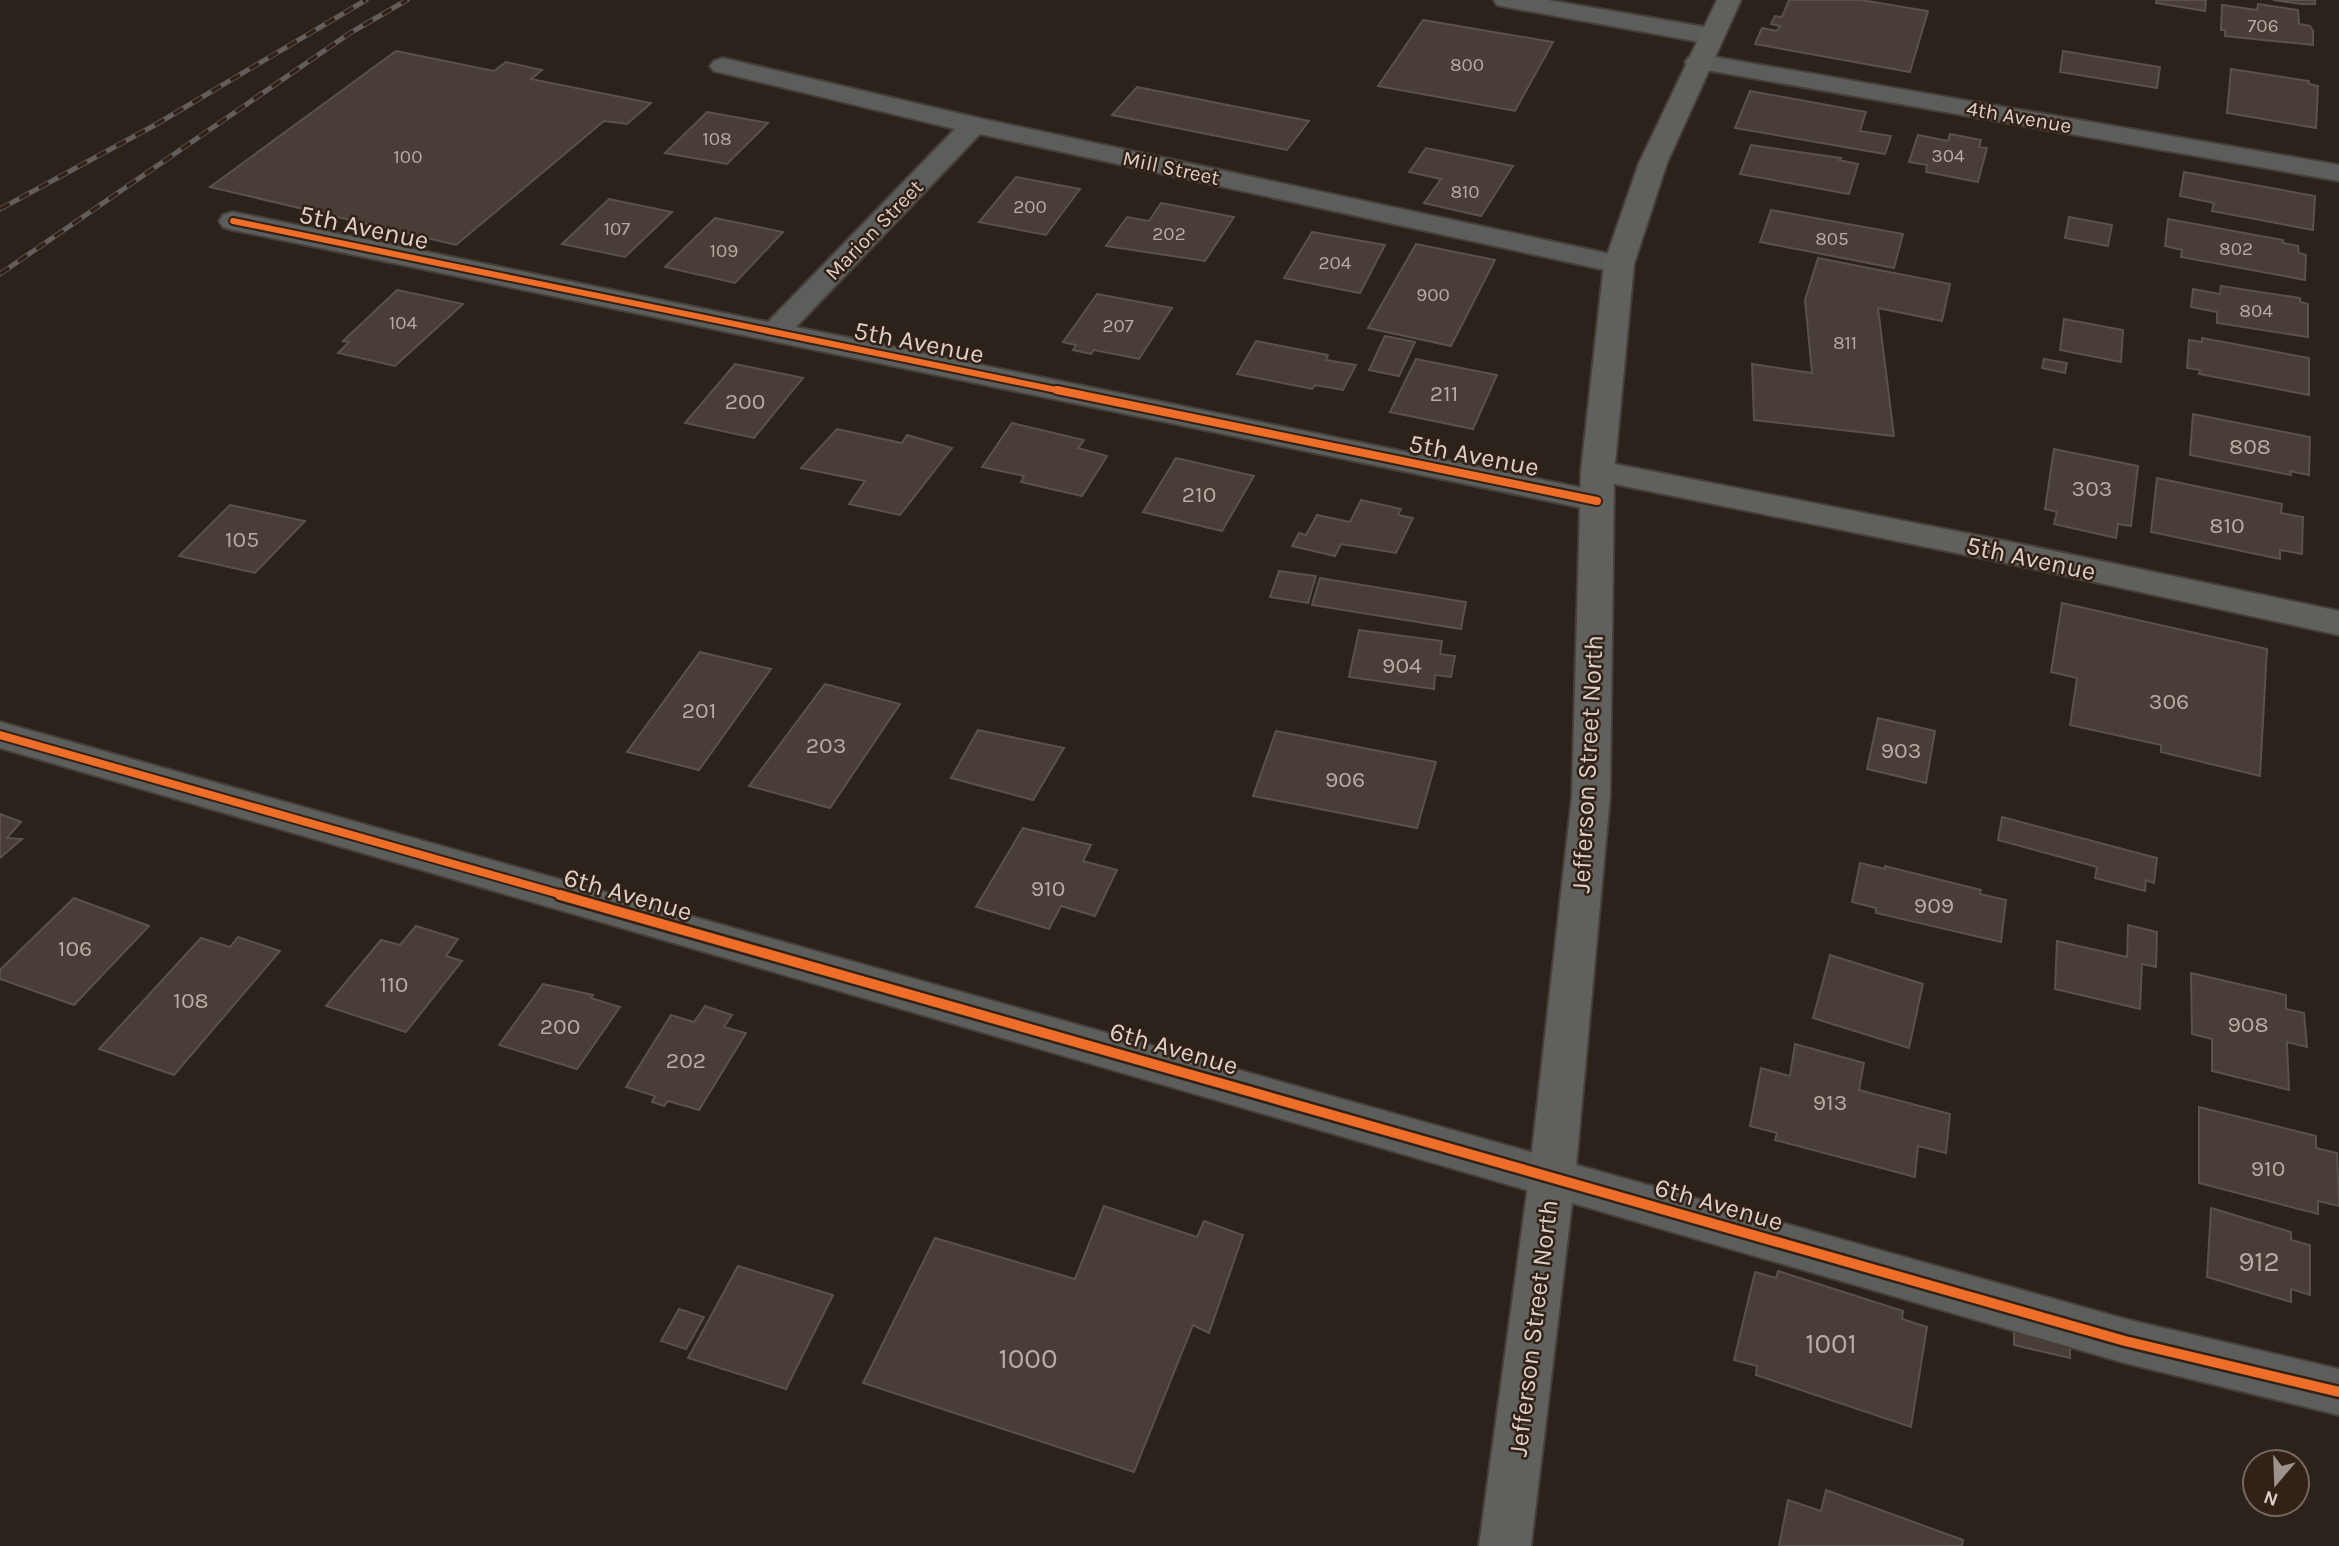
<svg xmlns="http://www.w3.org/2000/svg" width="2339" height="1546" font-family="Karla,sans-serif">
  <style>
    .building { fill: #493e37; stroke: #5a514b; stroke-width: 2 }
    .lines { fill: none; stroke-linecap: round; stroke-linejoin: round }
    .street-casing { stroke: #463f39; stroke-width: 4 }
    .secondary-casing { stroke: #463f39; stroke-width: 4 }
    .street { fill: #5c5e5c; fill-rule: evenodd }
    .secondary { fill: #60605d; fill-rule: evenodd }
    .rail-casing { stroke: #625e5b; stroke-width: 5 }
    .rail { stroke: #322116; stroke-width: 3.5; stroke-dasharray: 11; stroke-linecap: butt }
    .cycleway-far2-casing { stroke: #322116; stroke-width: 10 }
    .cycleway-far1-casing { stroke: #322116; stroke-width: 12 }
    .cycleway-casing { stroke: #322116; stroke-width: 15 }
    .cycleway-far2 { stroke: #ee6e29; stroke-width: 6 }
    .cycleway-far1 { stroke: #ee6e29; stroke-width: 8 }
    .cycleway { stroke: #ee6e29; stroke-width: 10 }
    .labels { text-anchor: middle; stroke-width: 5; stroke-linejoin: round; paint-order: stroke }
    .far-number-label { font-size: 19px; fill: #b7aca4 }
    .far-street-label { font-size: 21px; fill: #dcd0c9; stroke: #322116 }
    .number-label { font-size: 23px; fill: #b7aca4 }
    .street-label { font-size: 26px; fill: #dcd0c9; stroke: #322116 }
    .near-number-label { font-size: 28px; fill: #b7aca4 }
  </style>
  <rect width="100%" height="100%" fill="#2c221c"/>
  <g class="building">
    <path d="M1789 0H1861L1928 11 1910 72 1755 44 1762 28 1777 31 1780 26 1771 24 1775 16 1782 17Z"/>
    <path d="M2156 0H2206L2205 11 2156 3Z"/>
    <path d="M2273 0H2315V4H2301Z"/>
    <path d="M2258 4 2298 10 2299 24 2310 26 2313 31V45L2225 36V30H2221L2222 5 2257 10Z"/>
    <path d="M1423 20 1553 42 1515 111 1378 86Z"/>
    <path d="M396 51 494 71 506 62 542 70 531 79 651 103 627 124 604 121 456 245 210 187Z"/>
    <path d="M2063 51 2160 67 2157 88 2060 72Z"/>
    <path d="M2231 69 2309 81V84L2318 86 2316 128 2227 113Z"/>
    <path d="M1137 87 1309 121 1287 150 1112 115Z"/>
    <path d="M1750 91 1866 112 1860 131 1891 136 1885 154 1735 128Z"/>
    <path d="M707 112 768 123 727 164 665 153Z"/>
    <path d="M1950 134 1981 140 1979 147 1987 148 1978 182 1926 172 1927 165 1909 162 1918 135 1948 141Z"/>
    <path d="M1751 145 1841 158 1839 160 1858 164 1849 194 1740 174Z"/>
    <path d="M1426 148 1513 166 1481 216 1424 203 1441 179 1409 172Z"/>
    <path d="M2184 172 2315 196 2313 230 2212 211 2214 203 2180 196Z"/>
    <path d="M1016 177 1080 189 1046 235 979 222Z"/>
    <path d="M609 199 672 212 625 257 562 244Z"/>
    <path d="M1161 203 1234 217 1205 261 1106 246 1127 217 1149 221Z"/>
    <path d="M1771 210 1903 234 1894 268 1760 242Z"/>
    <path d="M2069 217 2112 225 2108 246 2065 238Z"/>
    <path d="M715 218 783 232 735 283 665 267Z"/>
    <path d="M2168 219 2283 240V243L2298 246 2299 253 2306 255 2305 280 2181 257 2182 250 2165 246Z"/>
    <path d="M1312 232 1385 245 1360 293 1284 278Z"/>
    <path d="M1416 244 1495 260 1451 346 1368 328Z"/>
    <path d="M1818 258 1950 284 1942 321 1878 308 1894 436 1754 420 1752 364 1812 373 1805 300Z"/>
    <path d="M2221 286 2300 298V302L2308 304V337L2217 323V312L2191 307 2193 289 2220 294Z"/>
    <path d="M397 290 463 304 395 366 338 353 349 342 343 341Z"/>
    <path d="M1097 294 1172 308 1139 359 1094 350 1091 354 1073 350 1076 345 1063 342Z"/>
    <path d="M2064 319 2123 330 2121 362 2060 350Z"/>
    <path d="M1385 336 1415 342 1399 376 1369 370Z"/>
    <path d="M2202 338 2309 358V395L2199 374 2200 370 2187 368 2189 340 2202 342Z"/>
    <path d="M1256 341 1328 355 1326 360 1356 365 1343 390 1315 385 1312 389 1237 374Z"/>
    <path d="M1416 359 1497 375 1473 429 1390 412Z"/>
    <path d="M2044 359 2067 363 2065 373 2042 368Z"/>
    <path d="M735 364 803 378 754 438 685 423Z"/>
    <path d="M2193 414 2310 437 2309 475 2290 471 2291 475 2190 455Z"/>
    <path d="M1012 423 1084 440 1078 448 1107 456 1082 496 1021 482 1024 476 982 467Z"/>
    <path d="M837 429 902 443 907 435 952 448 900 515 849 504 865 481 801 468Z"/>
    <path d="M2054 449 2138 466 2131 526 2118 524 2116 538 2054 524 2057 512 2045 509Z"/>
    <path d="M1176 458 1254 476 1222 531 1143 512Z"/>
    <path d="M2157 478 2282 504 2281 513 2303 517 2302 554 2280 550V559L2151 532Z"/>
    <path d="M1361 500 1401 509 1398 515 1413 518 1396 553 1341 544 1335 556 1292 546 1299 533 1306 535 1317 515 1350 522Z"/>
    <path d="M230 505 305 521 255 573 179 556Z"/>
    <path d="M1279 571 1316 576 1308 603 1270 597Z"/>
    <path d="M1320 578 1466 602 1461 629 1312 605Z"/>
    <path d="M2062 603 2267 649 2260 776 2161 752V745L2070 725 2077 678 2051 672Z"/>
    <path d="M1359 630 1442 641 1440 654 1455 656 1451 677 1435 675 1434 689 1349 677Z"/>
    <path d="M700 652 771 669 699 770 627 752Z"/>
    <path d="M825 684 900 704 830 808 749 786Z"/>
    <path d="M1878 718 1935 731 1926 783 1867 769Z"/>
    <path d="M978 730 1064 748 1033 800 951 778Z"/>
    <path d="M1276 731 1436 762 1417 828 1253 796Z"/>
    <path d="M0 814 21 822 7 838 22 839 0 858Z"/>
    <path d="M2002 817 2157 858 2154 883 2146 880 2145 891 2095 878 2097 867 1998 840Z"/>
    <path d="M1023 828 1091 845 1083 861 1117 870 1095 916 1061 906 1049 929 976 907Z"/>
    <path d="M1860 863 1885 869V866L1981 890 1980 894 2006 900 2001 942 1876 913V908L1852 902Z"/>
    <path d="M74 898 149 926 74 1005 0 979V970Z"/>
    <path d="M2128 925 2157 932 2156 967 2142 964 2140 1009 2055 989 2057 941 2127 957Z"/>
    <path d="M416 926 458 939 446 956 462 961 406 1032 326 1006 381 940 400 945Z"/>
    <path d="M238 937 280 951 174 1075 99 1049 201 938 230 947Z"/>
    <path d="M1830 955 1923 984 1909 1048 1813 1018Z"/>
    <path d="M2191 973 2286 995V1009L2304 1013 2307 1047 2287 1042 2289 1090 2212 1071V1039L2192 1034Z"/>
    <path d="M543 984 593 995 591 998 620 1007 577 1069 499 1045Z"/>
    <path d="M705 1006 732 1015 724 1027 746 1033 699 1110 668 1101 664 1106 652 1102 655 1096 626 1087 671 1015 694 1022Z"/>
    <path d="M1795 1044 1864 1063 1859 1090 1950 1114 1946 1153 1918 1146 1915 1177 1775 1140 1777 1133 1750 1126 1761 1068 1790 1076Z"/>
    <path d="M2199 1107 2316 1136V1148L2337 1153 2339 1206 2318 1201V1214L2199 1183Z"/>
    <path d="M1104 1206 1197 1237 1204 1221 1243 1235 1209 1333 1193 1325 1134 1472 863 1383 935 1238 1075 1279Z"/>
    <path d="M2211 1208 2291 1232V1240L2310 1245V1295L2291 1289V1302L2207 1277Z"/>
    <path d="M738 1266 833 1295 786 1389 688 1358Z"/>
    <path d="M1778 1271 1903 1311 1902 1319 1927 1327 1911 1427 1756 1375 1757 1366 1734 1360 1755 1272 1776 1278Z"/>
    <path d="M679 1309 704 1317 686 1349 661 1341Z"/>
    <path d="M2014 1317 2070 1331V1358L2014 1345Z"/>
    <path d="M1826 1490 1963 1540 1962 1546H1779L1788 1500 1821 1511Z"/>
  </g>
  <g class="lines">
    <defs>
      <g id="street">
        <path d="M1494 0H1548L1711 28 1720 31 1724 36 1720 41 1711 44 1506 7 1497 5Z"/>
        <path d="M1698 54 2339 165V181L1689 67 1685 62 1689 57Z"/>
        <path d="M723 58 974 117 1629 258 1634 264 1629 270 1619 273 980 134 796 327 1597 491 1609 494 1614 501 1609 508 1597 511 233 230 223 227 219 221 223 215 233 212 768 322 955 129 714 71 710 66 714 61Z"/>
        <path d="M0 722 2125 1319 2339 1369V1415L2125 1363 0 748Z"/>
      </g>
      <path id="secondary" d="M1717 0H1741L1667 163 1634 264 1615 464 2011 542 2339 611V635L2011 564 1614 484 1610 796 1575 1178 1531 1546H1479L1529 1178 1572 796 1581 471 1604 264 1639 163Z"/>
    </defs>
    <use href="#street" class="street-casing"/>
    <use href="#secondary" class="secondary-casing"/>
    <use href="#street" class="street"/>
    <use href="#secondary" class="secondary"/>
    <defs>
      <g id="rail">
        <path d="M0 209 155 125 366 0"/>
        <path d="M0 274 350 33 407 0"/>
      </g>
    </defs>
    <use href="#rail" class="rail-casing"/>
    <use href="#rail" class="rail"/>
    <defs>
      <path id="cycleway-far2" d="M233 221 1066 392"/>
      <g id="cycleway-far1">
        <path d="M1057 390 1597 501"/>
        <path d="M0 735 566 896"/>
      </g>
      <path id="cycleway" d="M560 895 2125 1341 2339 1392"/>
    </defs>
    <use href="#cycleway-far2" class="cycleway-far2-casing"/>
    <use href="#cycleway-far1" class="cycleway-far1-casing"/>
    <use href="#cycleway" class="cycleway-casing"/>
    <use href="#cycleway-far2" class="cycleway-far2"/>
    <use href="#cycleway-far1" class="cycleway-far1"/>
    <use href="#cycleway" class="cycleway"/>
  </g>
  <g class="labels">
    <g class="far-number-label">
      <text x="2263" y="32">706</text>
      <text x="1467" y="71">800</text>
      <text x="717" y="145">108</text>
      <text x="1948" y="162">304</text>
      <text x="408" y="163">100</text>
      <text x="1465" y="198">810</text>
      <text x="1030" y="213">200</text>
      <text x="617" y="235">107</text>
      <text x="1169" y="240">202</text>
      <text x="1832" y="245">805</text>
      <text x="2236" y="255">802</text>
      <text x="724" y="257">109</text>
      <text x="1335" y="269">204</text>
      <text x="1433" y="301">900</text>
      <text x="2256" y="317">804</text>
      <text x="403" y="329">104</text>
      <text x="1118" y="332">207</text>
      <text x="1845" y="349">811</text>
    </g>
    <g class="far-street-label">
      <text transform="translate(2019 117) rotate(10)" y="7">4th Avenue</text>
      <text transform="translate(1171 168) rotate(12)" y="7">Mill Street</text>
      <text transform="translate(874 230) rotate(-46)" y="7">Marion Street</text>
    </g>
    <g class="number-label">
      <text x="1444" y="401">211</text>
      <text x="745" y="409">200</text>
      <text x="2250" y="454">808</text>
      <text x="2092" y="496">303</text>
      <text x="1199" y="502">210</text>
      <text x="2227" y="533">810</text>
      <text x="242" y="547">105</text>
      <text x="1402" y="673">904</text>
      <text x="2169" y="709">306</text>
      <text x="699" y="718">201</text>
      <text x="826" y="753">203</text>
      <text x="1901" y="758">903</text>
      <text x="1345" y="787">906</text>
      <text x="1048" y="896">910</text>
      <text x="1934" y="913">909</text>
      <text x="75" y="956">106</text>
      <text x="394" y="992">110</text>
      <text x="191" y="1008">108</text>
      <text x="2248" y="1032">908</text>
      <text x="560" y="1034">200</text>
      <text x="686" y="1068">202</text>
      <text x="1830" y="1110">913</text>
      <text x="2268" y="1176">910</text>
    </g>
    <g class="street-label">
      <text transform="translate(364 227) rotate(12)" y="9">5th Avenue</text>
      <text transform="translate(919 342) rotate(11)" y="9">5th Avenue</text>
      <text transform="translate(1474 455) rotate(11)" y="9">5th Avenue</text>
      <text transform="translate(2031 558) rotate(12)" y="9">5th Avenue</text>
      <text transform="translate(1587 764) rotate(-87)" y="9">Jefferson Street North</text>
      <text transform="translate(628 894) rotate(16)" y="9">6th Avenue</text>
      <text transform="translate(1174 1048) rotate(16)" y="9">6th Avenue</text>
      <text transform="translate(1719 1204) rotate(16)" y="9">6th Avenue</text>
      <text transform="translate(1533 1328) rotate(-83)" y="9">Jefferson Street North</text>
    </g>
    <g class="near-number-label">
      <text x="2259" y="1271">912</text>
      <text x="1831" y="1353">1001</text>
      <text x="1028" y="1368">1000</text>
    </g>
  </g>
  <g transform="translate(2276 1483) rotate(199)"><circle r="33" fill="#322116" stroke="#76675e" stroke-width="2"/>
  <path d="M0-5L12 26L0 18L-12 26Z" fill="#9e938c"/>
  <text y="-10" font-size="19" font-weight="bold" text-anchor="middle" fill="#dcd0c9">N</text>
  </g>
</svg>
